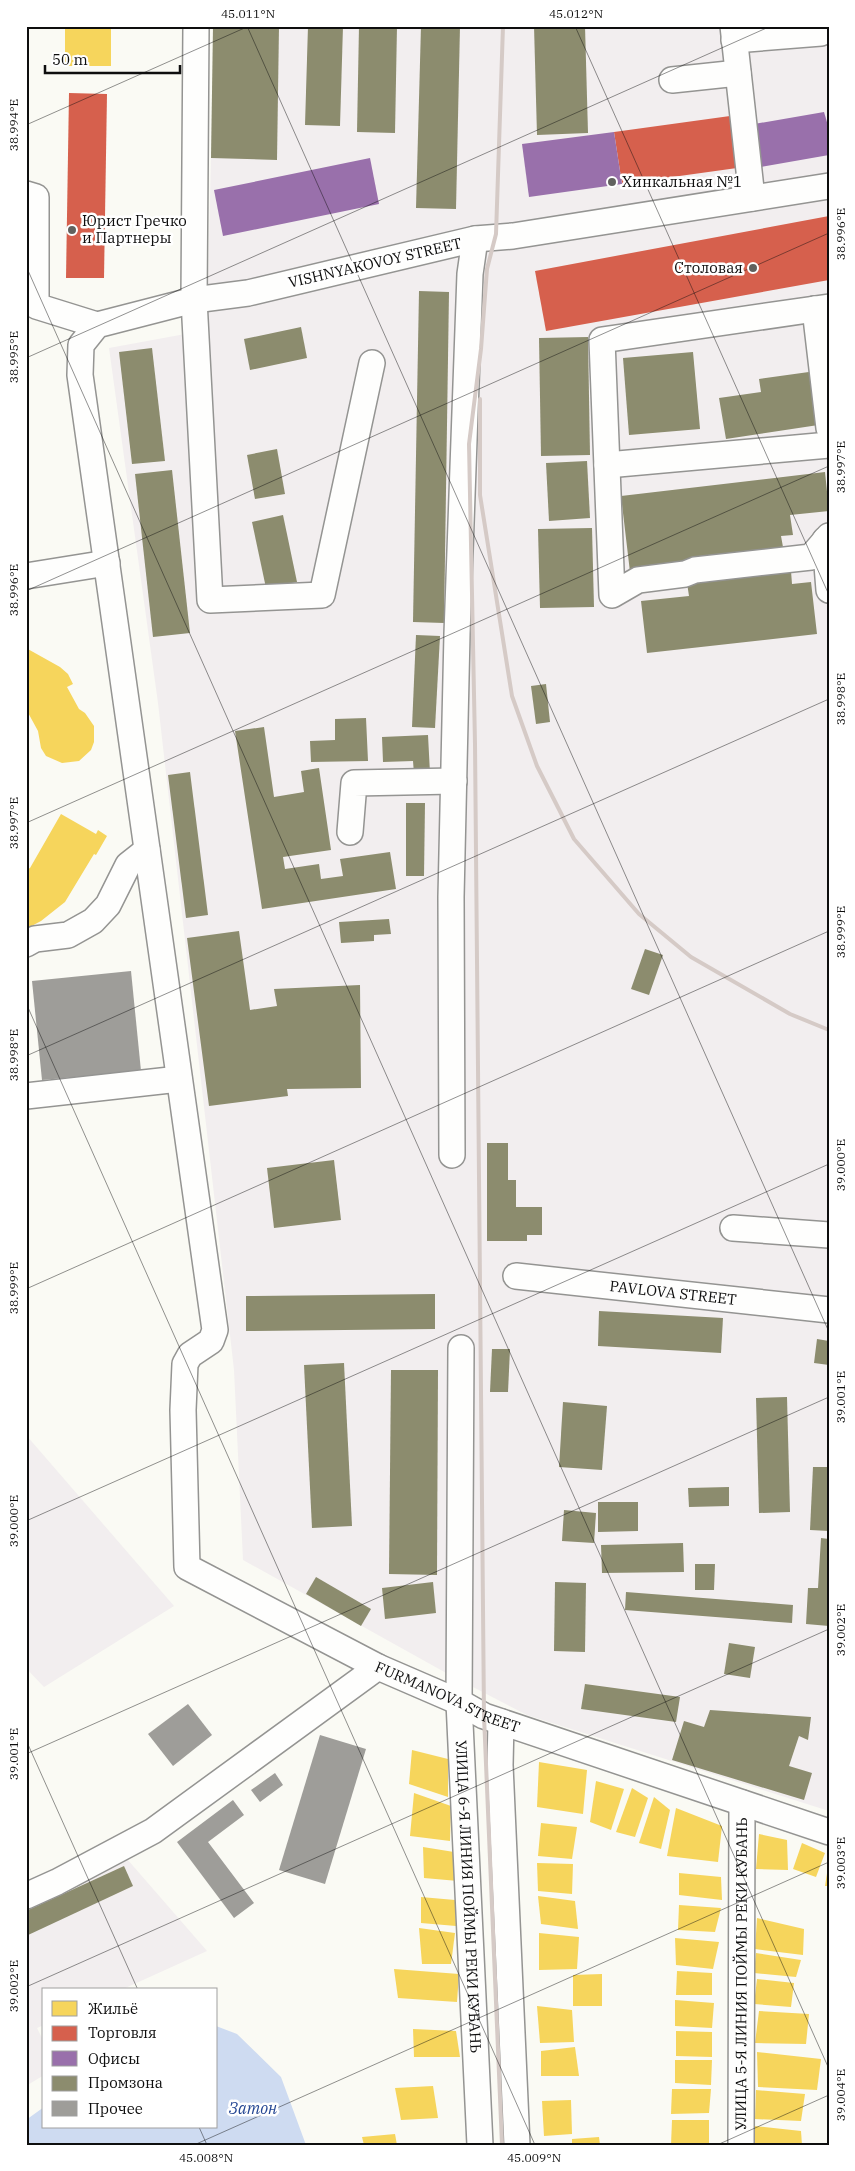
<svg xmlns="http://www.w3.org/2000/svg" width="855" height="2171" font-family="'IBM Plex Serif',serif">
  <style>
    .industrial { fill: #f2eeef }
    .water { fill: #cedbf1 }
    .homes { fill: #f6d55c }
    .shops { fill: #d6604d }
    .offices { fill: #9970ab }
    .industry { fill: #8c8c6e }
    .building { fill: #9e9d99 }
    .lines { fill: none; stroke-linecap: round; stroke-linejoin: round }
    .minor-casing { stroke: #949492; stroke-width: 28 }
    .minor { stroke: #fefefd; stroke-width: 25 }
    .rail { stroke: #d5cac6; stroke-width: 4 }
    .ticks { fill: none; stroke: #0e0e0e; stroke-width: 1; stroke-opacity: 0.45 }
    .poi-dot { fill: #61615e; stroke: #fff; stroke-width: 2 }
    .labels { text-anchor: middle; stroke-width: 5; stroke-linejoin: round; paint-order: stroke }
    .poi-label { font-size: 15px; fill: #0e0e0e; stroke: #fff; text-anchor: start }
    .street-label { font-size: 15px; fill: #0e0e0e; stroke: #fff }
    .water-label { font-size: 16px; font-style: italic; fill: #244693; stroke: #fff }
    .neatline { fill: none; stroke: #0e0e0e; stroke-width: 2 }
    .ticks-label { font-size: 12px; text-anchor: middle; fill: #0e0e0e }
  </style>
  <rect width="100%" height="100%" fill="#fafaf4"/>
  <g class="industrial">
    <path d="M214 26H829V1811L527 1715 448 1674 243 1560 234 1370 158 703 109 348 207 330Z"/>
    <path d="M26 1435 174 1606 44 1687 26 1668Z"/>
    <path d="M127 1859 207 1951 121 1990H44V2025L37 2028 44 2042V2075L26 2086V1904Z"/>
  </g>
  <path class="water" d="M216 2026 237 2034 281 2077 306 2145H26V2120L44 2107V2127H216Z"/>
  <g class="homes">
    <rect x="65" y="26" width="46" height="40"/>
    <path d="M26 648 60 667 68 674 73 684 67 687 79 709 85 713 94 726V742L91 750 79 761 62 763 46 756 41 748 38 731 26 709Z"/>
    <path d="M61 814 96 834 98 830 107 836 96 855 94 854 65 902 41 921 26 929V870L30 868Z"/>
    <path d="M412 1750 448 1759V1797L409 1784Z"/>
    <path d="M539 1762 587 1770 583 1814 537 1807Z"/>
    <path d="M596 1781 624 1789 611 1830 590 1822Z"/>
    <path d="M632 1788 648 1798 635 1837 616 1832Z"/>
    <path d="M414 1793 451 1806 450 1841 410 1836Z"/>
    <path d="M654 1797 670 1810 661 1849 639 1843Z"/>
    <path d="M676 1808 722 1826 718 1862 667 1856Z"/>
    <path d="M541 1823 577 1827 572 1859 538 1856Z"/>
    <path d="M759 1834 787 1840 788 1870 756 1869Z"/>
    <path d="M802 1843 825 1853 816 1877 793 1869Z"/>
    <path d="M423 1847 454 1852 458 1881 424 1878Z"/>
    <path d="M537 1863 573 1864 572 1894 538 1891Z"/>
    <path d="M828 1867H829V1886H825Z"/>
    <path d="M679 1873 721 1877 722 1900 679 1895Z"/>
    <path d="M538 1896 575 1901 578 1929 541 1924Z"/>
    <path d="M421 1897 455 1900 456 1926 421 1923Z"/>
    <path d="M679 1905 721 1908 715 1932 678 1930Z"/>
    <path d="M757 1918 804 1929 803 1955 755 1949Z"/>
    <path d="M419 1928 455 1933 451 1964H422Z"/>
    <path d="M539 1933 579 1937 577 1969 539 1970Z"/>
    <path d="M675 1938 719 1942 713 1969 676 1965Z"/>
    <path d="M756 1953 801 1960 796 1977 754 1973Z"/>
    <path d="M394 1969 459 1974 457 2002 398 1998Z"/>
    <path d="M677 1971 712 1973V1995H676Z"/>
    <path d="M602 1974V2006H573V1975Z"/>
    <path d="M757 1979 794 1983 791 2007 754 2004Z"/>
    <path d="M675 2000 714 2003 712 2028 675 2026Z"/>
    <path d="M537 2006 572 2010 574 2042 540 2043Z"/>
    <path d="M759 2011 809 2014 806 2044 755 2043Z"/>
    <path d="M413 2029 456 2031 460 2057H414Z"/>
    <path d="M676 2031 712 2032V2057L676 2056Z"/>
    <path d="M575 2047 579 2076H541V2051Z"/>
    <path d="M757 2052 821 2059 817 2090 758 2087Z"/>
    <path d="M675 2060H712L711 2085 675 2083Z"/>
    <path d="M433 2086 438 2118 401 2120 395 2088Z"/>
    <path d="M672 2089H711L709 2113 671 2114Z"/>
    <path d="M756 2090 805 2094 801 2121 755 2119Z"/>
    <path d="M571 2100 572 2134 544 2136 542 2101Z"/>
    <path d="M672 2120H709V2143L671 2145Z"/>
    <path d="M754 2126 801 2131 802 2145H755Z"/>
    <path d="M395 2134 397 2145H364L362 2137Z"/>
    <path d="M599 2137 600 2145H572V2139Z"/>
  </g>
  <g class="shops">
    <path d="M69 93 107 94 104 278H66Z"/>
    <path d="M730 116 737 168 622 184 614 132Z"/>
    <path d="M829 216V280L546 331 535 271Z"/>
  </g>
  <g class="offices">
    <path d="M824 112 829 129V155L761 167 754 124Z"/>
    <path d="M614 132 622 184 529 197 522 144Z"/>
    <path d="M370 158 379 204 223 236 214 190Z"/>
    <rect x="67" y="226" width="10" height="7"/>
  </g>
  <g class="industry">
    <path d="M213 26H279L277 160 211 158Z"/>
    <path d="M308 26H343L340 126 305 125Z"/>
    <path d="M359 26H397L395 133 357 132Z"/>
    <path d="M421 26H460L456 209 416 208Z"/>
    <path d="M534 26H585L588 133 537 135Z"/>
    <path d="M419 291 449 292 444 623 413 622Z"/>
    <path d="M301 327 307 358 250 370 244 339Z"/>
    <path d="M588 337 590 455 541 456 539 338Z"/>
    <path d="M152 348 165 461 132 464 119 352Z"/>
    <path d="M693 352 700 429 629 435 623 358Z"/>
    <path d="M816 371 825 424 726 439 719 398 761 392 759 379Z"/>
    <path d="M277 449 285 494 255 499 247 455Z"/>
    <path d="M587 461 590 518 549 521 546 463Z"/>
    <path d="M172 470 190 633 153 637 135 474Z"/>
    <path d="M825 472 829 511 790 515 793 535 781 536 783 547 699 557 700 564 630 572 621 496Z"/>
    <path d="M283 515 297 582 266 588 252 522Z"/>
    <path d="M592 528 594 607 540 608 538 529Z"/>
    <path d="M791 571 792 584 811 582 817 634 647 653 641 601 689 596 687 583Z"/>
    <path d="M416 635 440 636 435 728 412 727Z"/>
    <path d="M546 684 550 722 536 724 531 686Z"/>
    <path d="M366 718 368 761 311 762 310 741 335 740V719Z"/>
    <path d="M264 727 274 797 304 792 301 771 319 768 331 850 283 857 285 869 319 864 321 879 343 876 340 859 390 852 396 889 262 909 235 731Z"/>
    <path d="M428 735 430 773 414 774 413 761 383 762 382 737Z"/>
    <path d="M190 772 208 915 186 918 168 775Z"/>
    <path d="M406 803H425L424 876H406Z"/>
    <path d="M389 919 391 934 374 935V941L341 943 339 922Z"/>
    <path d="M239 931 250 1010 277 1006 274 989 360 985 361 1088 287 1089 288 1096 209 1106 187 938Z"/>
    <path d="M645 949 663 955 649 995 631 989Z"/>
    <path d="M487 1143H508V1180H516V1207H542V1235H527V1241H487Z"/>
    <path d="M334 1160 341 1220 274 1228 267 1168Z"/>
    <path d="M435 1294V1329L246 1331V1296Z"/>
    <path d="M599 1311 723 1318 721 1353 598 1346Z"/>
    <path d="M817 1339 829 1341V1365L814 1363Z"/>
    <path d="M492 1349H510L508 1392H490Z"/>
    <path d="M344 1363 352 1526 312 1528 304 1365Z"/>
    <path d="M391 1370H438L437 1575 389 1574Z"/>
    <path d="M787 1397 790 1512 759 1513 756 1398Z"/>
    <path d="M563 1402 607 1406 602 1470 559 1467Z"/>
    <path d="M813 1467H829V1531L810 1530Z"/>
    <path d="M729 1487V1506L689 1507 688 1488Z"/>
    <path d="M598 1502H638V1531L598 1532Z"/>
    <path d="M564 1510 596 1513 594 1543 562 1541Z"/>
    <path d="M821 1538 829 1539V1626L806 1624 808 1588H818Z"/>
    <path d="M683 1543 684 1572 602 1573 601 1545Z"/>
    <path d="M695 1564H715L714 1590H695Z"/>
    <path d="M316 1577 371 1609 361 1626 306 1594Z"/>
    <path d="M433 1582 436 1613 385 1619 382 1588Z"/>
    <path d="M555 1582 586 1583 585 1652 554 1651Z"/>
    <path d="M626 1592 793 1605 792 1623 625 1610Z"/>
    <path d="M729 1643 755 1647 750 1678 724 1674Z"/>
    <path d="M585 1684 680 1697 676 1722 581 1709Z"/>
    <path d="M710 1710 811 1717 808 1740 799 1736 789 1766 812 1773 804 1800 672 1760 684 1721 704 1727Z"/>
    <path d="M124 1866 133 1886 26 1936V1911Z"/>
  </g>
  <g class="building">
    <path d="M131 971 141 1071 42 1080 32 981Z"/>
    <path d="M188 1704 212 1735 173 1766 148 1734Z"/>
    <path d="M320 1735 366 1749 325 1884 279 1870Z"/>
    <path d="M275 1773 283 1785 260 1802 251 1790Z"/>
    <path d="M233 1800 244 1815 208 1842 254 1903 234 1918 177 1842Z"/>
  </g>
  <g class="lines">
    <defs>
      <g id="minor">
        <path d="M196 26 194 300 210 600 322 595 372 363"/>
        <path d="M733 26 752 198"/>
        <path d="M734 40 821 33"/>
        <path d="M672 80 738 73"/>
        <path id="s1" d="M829 186 513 236 475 239 248 293 194 300 97 325 81 345 80 375 215 1330 211 1341 190 1355 185 1364 183 1410 187 1567 378 1667 459 1702 484 1716 829 1832"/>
        <path d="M26 194 36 197V306L97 325"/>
        <path d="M829 307 602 340 612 595 638 580 685 574 695 570 811 557 829 536"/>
        <path d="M815 309 829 428"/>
        <path d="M607 465 829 445"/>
        <path d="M825 540 829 590"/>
        <path d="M26 576 107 563"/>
        <path d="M350 832 354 783 454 781"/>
        <path d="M26 944 35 939 68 935 93 921 108 905 128 865 147 850"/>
        <path d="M26 1096 179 1079"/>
        <path d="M452 1155 451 897 457 634 470 274 475 239"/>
        <path d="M733 1228 829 1235"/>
        <path id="s2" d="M516 1276 829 1310"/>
        <path id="s3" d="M461 1348 459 1702 480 2145"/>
        <path d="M501 1722 500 1765 517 2145"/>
        <path d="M26 1896 57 1882 153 1831 378 1667"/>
        <path id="s4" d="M741 2145 742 1803"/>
      </g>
    </defs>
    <use href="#minor" class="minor-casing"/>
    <use href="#minor" class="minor"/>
    <g class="rail">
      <path d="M480 399V495L512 696 537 766 574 839 639 914 691 957 790 1014 829 1030"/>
      <path d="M502 2145 484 1716 475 744 469 444 481 349 487 269 496 234 503 26"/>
    </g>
  </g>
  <path class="ticks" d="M247 26 829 1332M575 26 829 595M26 125 249 26M26 266 829 2069M26 358 771 26M26 591 829 233M26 823 829 466M26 1003 535 2145M26 1056 829 699M26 1289 829 931M26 1521 829 1164M26 1740 138 1990M26 1754 829 1397M26 1987 829 1629M199 2127 207 2145M194 2145 829 1862M717 2145 829 2095"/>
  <g class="poi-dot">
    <circle cx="612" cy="182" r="5"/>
    <circle cx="72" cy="230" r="5"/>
    <circle cx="753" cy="268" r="5"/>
  </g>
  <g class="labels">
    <g class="poi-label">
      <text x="622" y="187">Хинкальная №1</text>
      <text x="82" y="226">Юрист Гречко<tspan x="82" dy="17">и Партнеры</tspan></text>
      <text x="743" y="273" text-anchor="end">Столовая</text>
    </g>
    <g class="street-label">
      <text transform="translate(375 263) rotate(-13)" y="5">VISHNYAKOVOY STREET</text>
      <text dy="5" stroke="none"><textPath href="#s2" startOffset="158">PAVLOVA STREET</textPath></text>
      <text dy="5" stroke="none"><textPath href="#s1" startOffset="2308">FURMANOVA STREET</textPath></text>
      <text dy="5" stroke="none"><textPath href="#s3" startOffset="549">УЛИЦА 6-Я ЛИНИЯ ПОЙМЫ РЕКИ КУБАНЬ</textPath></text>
      <text dy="5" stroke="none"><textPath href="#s4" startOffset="171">УЛИЦА 5-Я ЛИНИЯ ПОЙМЫ РЕКИ КУБАНЬ</textPath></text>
    </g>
    <g class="water-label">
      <text x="253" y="2114">Затон</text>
    </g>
  </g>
  <rect width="855" height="2171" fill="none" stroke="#ffffff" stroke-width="55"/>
  <rect x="42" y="1988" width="175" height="140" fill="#ffffff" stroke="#9f9f9f"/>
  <rect x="52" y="2001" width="25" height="15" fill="#f6d55c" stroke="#9f9f9f"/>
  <text x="88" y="2014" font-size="15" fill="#0e0e0e">Жильё</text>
  <rect x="52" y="2026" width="25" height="15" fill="#d6604d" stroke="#9f9f9f"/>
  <text x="88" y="2038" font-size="15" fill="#0e0e0e">Торговля</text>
  <rect x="52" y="2051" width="25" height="15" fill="#9970ab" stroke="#9f9f9f"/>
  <text x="88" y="2064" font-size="15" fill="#0e0e0e">Офисы</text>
  <rect x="52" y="2076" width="25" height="15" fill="#8c8c6e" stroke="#9f9f9f"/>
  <text x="88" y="2088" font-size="15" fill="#0e0e0e">Промзона</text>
  <rect x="52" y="2101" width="25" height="15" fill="#9e9d99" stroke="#9f9f9f"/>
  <text x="88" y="2114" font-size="15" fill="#0e0e0e">Прочее</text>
  <path d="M45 65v8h135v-8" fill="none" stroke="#0e0e0e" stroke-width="2.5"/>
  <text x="52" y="65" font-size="15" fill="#0e0e0e" stroke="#ffffff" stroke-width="4" paint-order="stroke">50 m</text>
  <rect x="28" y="28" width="800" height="2116" class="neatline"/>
  <g class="ticks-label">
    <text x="248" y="18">45.011°N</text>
    <text x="576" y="18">45.012°N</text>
    <text transform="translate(14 125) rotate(-90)" y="4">38.994°E</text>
    <text transform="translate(841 234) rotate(-90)" y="4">38.996°E</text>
    <text transform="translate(14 357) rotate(-90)" y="4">38.995°E</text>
    <text transform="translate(841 467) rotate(-90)" y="4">38.997°E</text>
    <text transform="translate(14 590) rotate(-90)" y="4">38.996°E</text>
    <text transform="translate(841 699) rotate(-90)" y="4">38.998°E</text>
    <text transform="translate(14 823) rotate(-90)" y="4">38.997°E</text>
    <text transform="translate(841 932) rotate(-90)" y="4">38.999°E</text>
    <text transform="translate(14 1055) rotate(-90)" y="4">38.998°E</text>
    <text transform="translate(841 1165) rotate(-90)" y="4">39.000°E</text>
    <text transform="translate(14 1288) rotate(-90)" y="4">38.999°E</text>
    <text transform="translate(841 1397) rotate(-90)" y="4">39.001°E</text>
    <text transform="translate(14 1521) rotate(-90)" y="4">39.000°E</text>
    <text transform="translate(841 1630) rotate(-90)" y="4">39.002°E</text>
    <text transform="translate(14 1754) rotate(-90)" y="4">39.001°E</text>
    <text transform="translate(841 1863) rotate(-90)" y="4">39.003°E</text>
    <text transform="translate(14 1986) rotate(-90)" y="4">39.002°E</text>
    <text transform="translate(841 2095) rotate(-90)" y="4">39.004°E</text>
    <text x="206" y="2162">45.008°N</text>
    <text x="534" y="2162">45.009°N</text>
  </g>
</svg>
